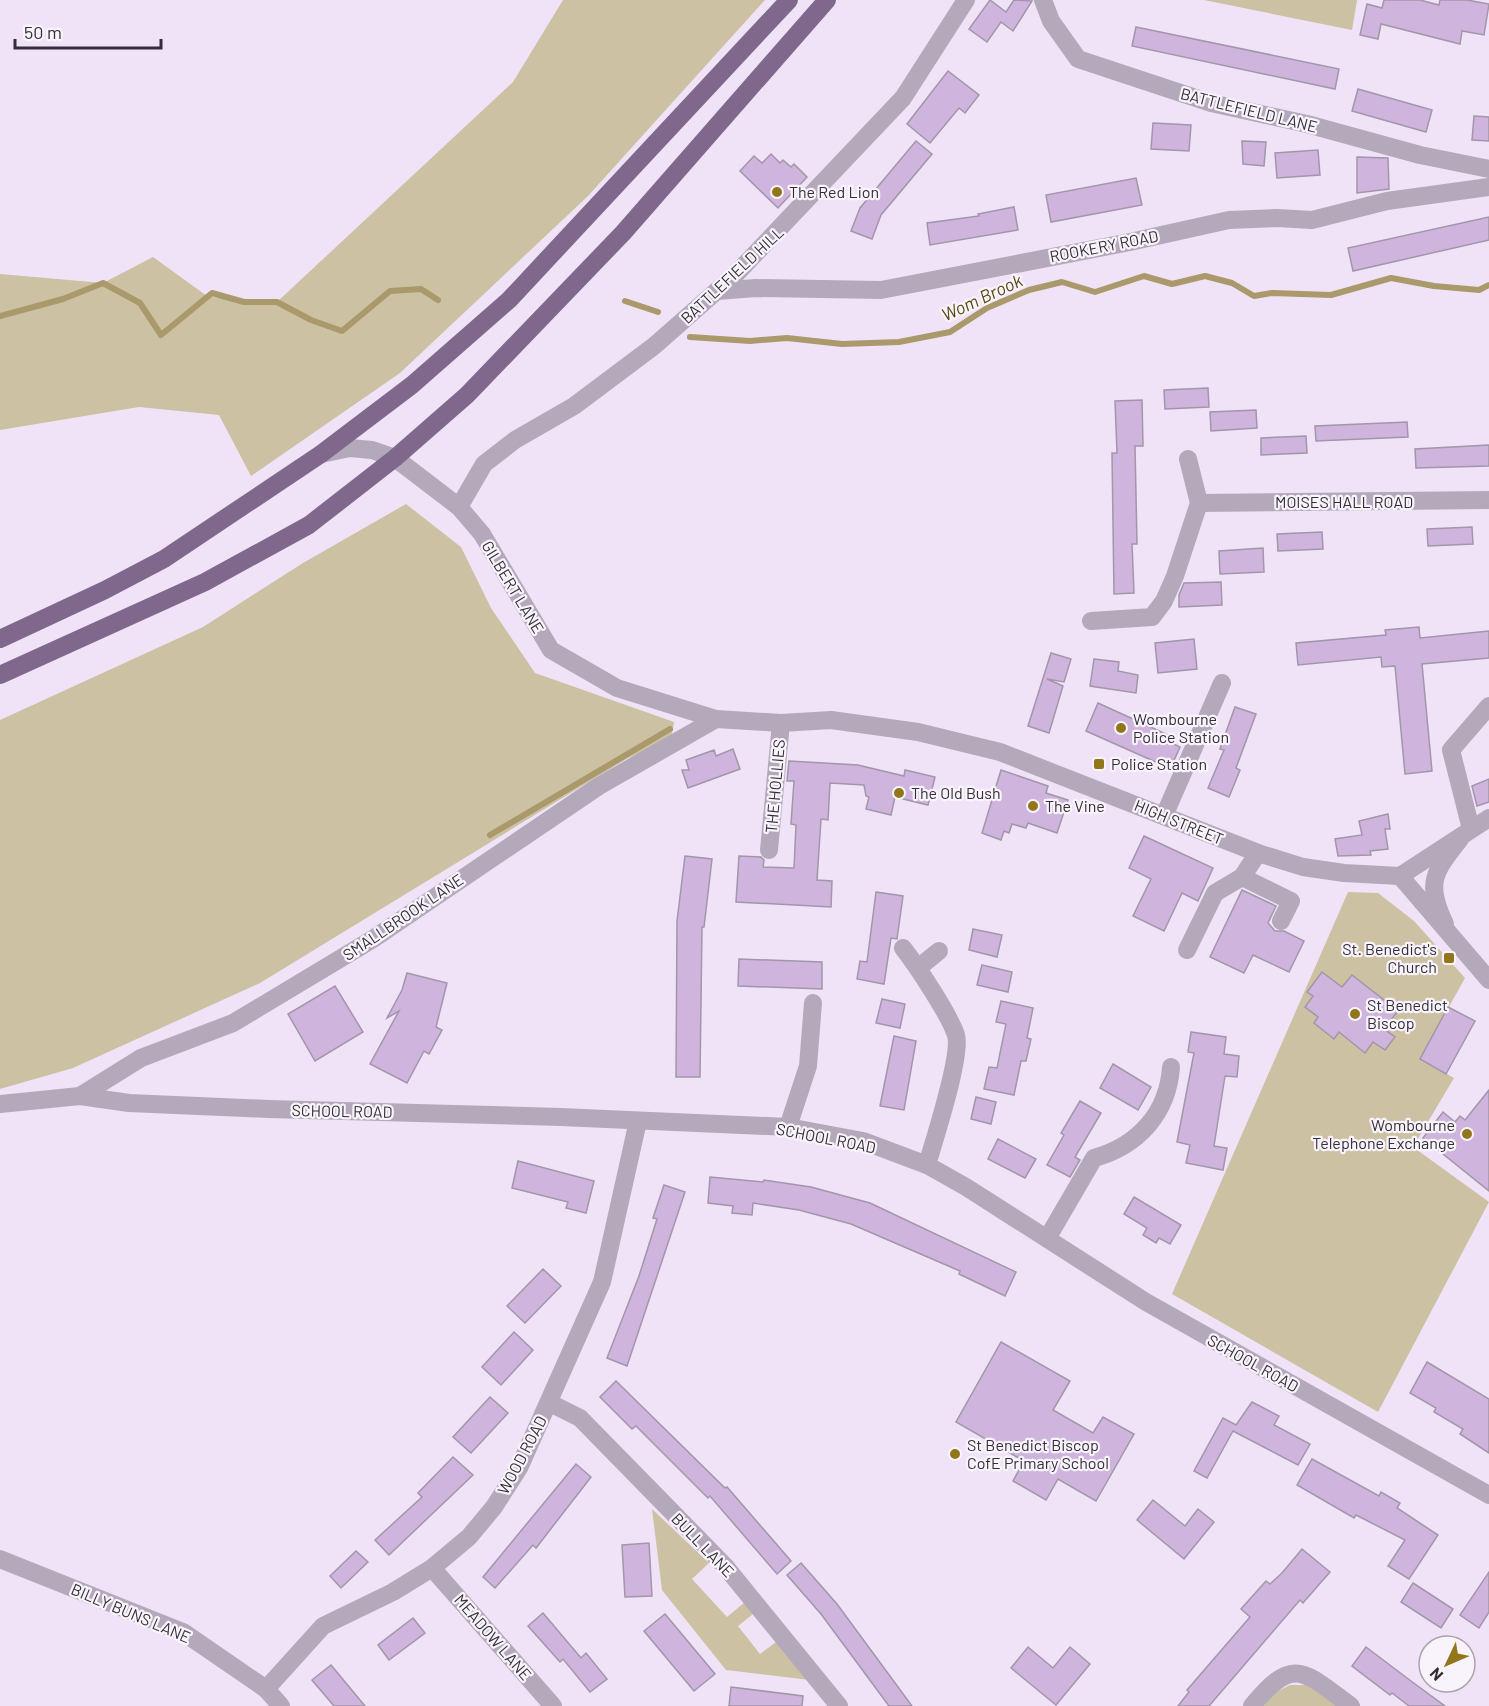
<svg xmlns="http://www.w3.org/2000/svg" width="1489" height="1706" font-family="Barlow,sans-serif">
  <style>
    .green { fill: #ccc1a2 }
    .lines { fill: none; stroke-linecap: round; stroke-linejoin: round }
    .stream { stroke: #a9996b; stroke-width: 6 }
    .building { fill: #cfb4de; stroke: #a296a9; stroke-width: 1.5 }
    .minor { stroke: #b4a8bb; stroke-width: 18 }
    .tertiary { stroke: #b4a8bb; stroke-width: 18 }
    .trunk { stroke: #7f688c; stroke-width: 18 }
    .poi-dot { fill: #91761c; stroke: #f9f4fc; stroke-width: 2 }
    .labels { text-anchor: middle; stroke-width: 4.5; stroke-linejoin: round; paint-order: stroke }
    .street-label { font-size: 16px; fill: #342f37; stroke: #f9f4fc }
    .poi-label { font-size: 16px; fill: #342f37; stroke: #f9f4fc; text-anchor: start }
    .water-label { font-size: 18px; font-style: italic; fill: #58470d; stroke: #f9f4fc }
  </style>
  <rect width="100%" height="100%" fill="#f0e3f8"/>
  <g class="green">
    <path d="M563 0H765L588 196 400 373 251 476 219 415 139 407 0 430V274L103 283 153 257 207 296 244 302H277L513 82Z"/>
    <path d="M1204 0H1357L1352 30Z"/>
    <path d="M406 504 461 547 491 608 535 673 674 722 671 740 628 758 260 983 73 1068 0 1089V720L203 627 303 563Z"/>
    <path d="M1348 892 1378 893 1414 921 1465 978 1420 1059 1454 1078 1413 1147 1489 1202 1378 1412 1172 1294Z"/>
    <path d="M652 1509 709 1563 692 1579 727 1617 745 1602 753 1614 738 1626 760 1654 776 1642 810 1680 726 1670 662 1590Z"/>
    <path d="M1290 1685H1310L1337 1706H1264L1272 1694Z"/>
  </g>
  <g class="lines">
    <g class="stream">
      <path d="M625 301 658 312"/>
      <path d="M0 316 63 299 103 283 140 303 161 335 212 293 244 302H277L311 320 342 331 390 291 421 289 438 300"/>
      <path d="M690 337 750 341 787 338 842 344 899 342 950 332 987 308 1029 290 1062 282 1095 292 1144 276 1172 284 1205 276 1232 283 1254 296 1272 293 1331 295 1391 278 1434 286 1479 290 1489 285"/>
      <path d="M490 835 670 729"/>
    </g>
  </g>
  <g class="building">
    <path d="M990 0 1006 12 1014 0 1032 1 1013 31 1001 22 987 42 969 29Z"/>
    <path d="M1384 0H1420L1439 5 1440 0H1467L1489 4 1484 35 1462 31 1460 44 1381 24 1378 39 1360 35 1367 4 1382 8Z"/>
    <path d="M1136 27 1339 69 1335 89 1132 46Z"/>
    <path d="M948 71 979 95 965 113 959 108 930 143 907 124Z"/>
    <path d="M1358 89 1432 110 1426 132 1352 111Z"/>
    <path d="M1474 116 1489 117V141L1472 140Z"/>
    <path d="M1153 123 1191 125 1189 151 1151 149Z"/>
    <path d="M916 141 932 154 881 215 872 239 851 231 860 208Z"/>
    <path d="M1242 141 1266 142 1264 166 1243 164Z"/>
    <path d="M1318 150 1320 175 1277 178 1275 153Z"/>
    <path d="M771 154 780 163 783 160 791 167 794 164 807 177 778 208 740 171 754 156 762 163Z"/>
    <path d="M1357 157 1388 158 1389 189 1357 193Z"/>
    <path d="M1136 178 1142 205 1051 222 1046 195Z"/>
    <path d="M1014 207 1018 230 930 245 927 223 979 216 978 214Z"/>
    <path d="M1489 217V240L1353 271 1348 248Z"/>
    <path d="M1208 388 1209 407 1165 409 1164 390Z"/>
    <path d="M1142 400 1143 446H1135L1137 544H1132L1134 593 1114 594 1112 453H1117L1115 401Z"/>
    <path d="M1256 410 1257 428 1211 431 1210 412Z"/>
    <path d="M1407 422 1408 437 1316 441 1315 426Z"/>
    <path d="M1306 436 1307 453 1261 455V438Z"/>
    <path d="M1489 445V466L1416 468 1415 449Z"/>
    <path d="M1472 527 1473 544 1428 546 1427 529Z"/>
    <path d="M1322 532 1323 549 1278 551 1277 534Z"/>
    <path d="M1263 548 1264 572 1220 574 1219 551Z"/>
    <path d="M1221 582 1222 605 1179 607V595L1184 583Z"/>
    <path d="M1419 627 1420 638 1489 631V658L1422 664 1432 771 1405 774 1395 666 1382 667 1381 657 1298 665 1296 643 1386 635 1385 630Z"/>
    <path d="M1194 639 1197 669 1158 673 1155 643Z"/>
    <path d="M1051 653 1071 659 1064 682 1047 679 1063 686 1049 733 1028 726Z"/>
    <path d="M1094 659 1119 662 1118 671 1138 675 1136 693 1090 686Z"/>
    <path d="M1098 703 1170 736 1168 741 1180 747 1172 765 1160 759 1158 763 1086 731Z"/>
    <path d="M1235 707 1256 714 1236 768 1240 770 1229 797 1208 788 1224 750 1220 749Z"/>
    <path d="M733 749 740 769 688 788 682 770H689L686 760 714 750 716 756Z"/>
    <path d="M789 761 858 765 904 776 905 770 935 777 928 805 895 797 891 815 866 809 869 797 866 796 864 785 830 783 828 820 821 819 817 880 832 881 831 907 736 902 739 856 761 857 764 860 763 867 794 868 796 825 791 824 794 781H787Z"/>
    <path d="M1001 770 1048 786 1046 793 1068 800 1057 833 1028 823 1026 828 1012 824 1009 833 1004 831 1001 840 982 833Z"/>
    <path d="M1489 779V802L1477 806 1472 786Z"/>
    <path d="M1388 814 1390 829H1385L1388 849 1370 851 1371 855 1338 856 1335 839 1362 835 1359 821Z"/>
    <path d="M1144 836 1213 868 1198 901 1182 893 1164 931 1133 916 1151 879 1129 868Z"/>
    <path d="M685 856 712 859 704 927H702L700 1077H676L677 921Z"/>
    <path d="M1242 890 1276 906 1268 923 1275 931H1284L1304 941 1289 972 1253 955 1244 973 1210 957Z"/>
    <path d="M876 892 903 896 897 939 891 938 884 984 857 979 860 961 867 962Z"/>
    <path d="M973 929 1002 935 997 957 969 950Z"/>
    <path d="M739 959 822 962V989L738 986Z"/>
    <path d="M982 965 1012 972 1008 992 977 985Z"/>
    <path d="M1322 972 1342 987 1352 975 1398 1011 1384 1029 1395 1037 1385 1050 1373 1042 1365 1053 1339 1032 1334 1039 1314 1023 1318 1017 1305 1007 1313 996 1307 992Z"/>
    <path d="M407 973 447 983 436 1027 442 1030 429 1054 424 1051 407 1083 370 1064 399 1011 387 1018 402 990Z"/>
    <path d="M335 986 363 1032 315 1061 288 1014Z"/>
    <path d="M882 999 905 1004 900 1028 876 1023Z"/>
    <path d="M1001 1001 1033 1008 1027 1038 1031 1039 1026 1061H1021L1014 1095 984 1089 989 1067 997 1068 1006 1024 996 1022Z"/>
    <path d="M1448 1007 1475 1021 1446 1074 1420 1059Z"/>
    <path d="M1191 1032 1226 1037 1224 1054 1239 1056 1237 1077 1225 1076 1214 1146 1227 1148 1223 1170 1186 1163 1190 1145 1177 1142 1194 1053 1188 1052Z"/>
    <path d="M894 1036 916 1041 904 1110 880 1106Z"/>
    <path d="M1113 1064 1151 1087 1138 1110 1100 1088Z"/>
    <path d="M1489 1090V1191L1423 1138 1443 1112 1455 1122 1460 1116 1465 1120Z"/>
    <path d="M976 1097 996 1102 991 1124 971 1119Z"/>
    <path d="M1080 1101 1101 1113 1075 1157 1080 1160 1070 1177 1047 1165 1064 1135 1061 1133Z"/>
    <path d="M998 1139 1036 1159 1025 1178 988 1159Z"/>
    <path d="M518 1161 594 1181 586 1213 566 1208 568 1202 512 1188Z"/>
    <path d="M710 1177 763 1182 764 1180 811 1187 870 1203 1016 1272 1005 1296 959 1274 960 1271 851 1224 799 1210 753 1203 752 1215 732 1213 733 1206 708 1203Z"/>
    <path d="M664 1185 685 1192 627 1366 607 1358 639 1276 657 1219 653 1218Z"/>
    <path d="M1134 1197 1181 1225 1170 1244 1159 1238 1156 1243 1143 1235 1147 1228 1124 1214Z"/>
    <path d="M543 1269 561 1286 525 1323 507 1306Z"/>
    <path d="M514 1332 533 1350 501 1385 482 1367Z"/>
    <path d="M1001 1342 1070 1381 1053 1410 1093 1433 1103 1417 1134 1434 1096 1501 1058 1479 1046 1500 1013 1481 1024 1461 956 1422Z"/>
    <path d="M1427 1362 1489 1399V1453L1460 1434 1463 1429 1434 1412 1436 1408 1410 1393Z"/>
    <path d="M616 1381 725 1488 727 1487 791 1561 777 1574 710 1496 708 1498 636 1426 632 1429 600 1397Z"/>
    <path d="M490 1397 508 1413 471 1453 453 1437Z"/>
    <path d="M1252 1402 1279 1416 1274 1425 1310 1444 1298 1465 1233 1431 1207 1478 1194 1471 1223 1418 1236 1425Z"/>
    <path d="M453 1457 473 1475 389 1555 375 1540 422 1497 418 1493Z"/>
    <path d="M1312 1459 1379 1496 1381 1492 1400 1503 1397 1508 1438 1535 1409 1579 1388 1566 1405 1540 1356 1515 1354 1518 1297 1485Z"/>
    <path d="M576 1464 591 1477 536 1548 533 1545 495 1588 483 1577Z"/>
    <path d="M1153 1500 1185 1526 1198 1509 1214 1522 1184 1559 1137 1520Z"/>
    <path d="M649 1543 652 1596 625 1597 622 1545Z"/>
    <path d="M1302 1549 1330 1572 1303 1603 1300 1600 1209 1706H1178L1189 1692 1187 1690 1250 1617 1241 1609 1266 1581 1270 1584 1282 1573Z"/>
    <path d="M356 1551 368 1562 341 1588 330 1576Z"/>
    <path d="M801 1563 837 1604 912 1706H889L821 1614 787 1575Z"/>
    <path d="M1489 1572V1612L1479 1628 1460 1615Z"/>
    <path d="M1413 1583 1453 1609 1441 1628 1401 1602Z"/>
    <path d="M543 1613 581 1658 586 1653 607 1679 590 1692 563 1659 560 1662 528 1626Z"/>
    <path d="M665 1614 715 1674 694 1691 644 1631Z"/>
    <path d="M413 1618 425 1633 389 1660 378 1645Z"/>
    <path d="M1028 1647 1053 1668 1070 1647 1090 1664 1056 1705 1011 1668Z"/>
    <path d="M1366 1647 1411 1681 1445 1706H1409L1392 1693 1390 1695 1352 1666Z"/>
    <path d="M331 1665 365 1706H334L312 1680Z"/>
    <path d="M731 1687 803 1696 802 1706H729Z"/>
  </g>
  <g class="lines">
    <g class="minor">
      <path d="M1043 0 1051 21 1078 59 1211 103 1307 124 1420 155 1489 169"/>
      <path d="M717 291 756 288 881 290 1130 242 1229 220 1277 218 1312 220 1387 201 1489 187"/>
      <path d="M1199 503 1489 500"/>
      <path d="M459 507 484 464 515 440 574 406 654 346 736 274 903 98 966 0"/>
      <path d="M1091 621 1152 617 1164 601 1175 576 1199 503 1188 459"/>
      <path d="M1164 816 1222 683"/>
      <path d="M1471 829 1451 750 1489 706"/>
      <path d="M769 850 781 723"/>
      <path d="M1242 877 1291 901 1281 921"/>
      <path d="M1445 924C1425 883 1434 872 1460 839"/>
      <path d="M903 948C917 966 949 1014 956 1035 962 1056 934 1140 927 1165"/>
      <path d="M1187 950 1215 893 1242 877 1258 853"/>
      <path d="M918 968 939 951"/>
      <path d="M80 1096 141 1058 233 1023 373 939 599 786 716 719"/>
      <path d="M0 1104 80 1096 129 1103 269 1109 561 1117 788 1127 863 1141 927 1165 966 1187 1146 1302 1489 1495"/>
      <path d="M788 1127 808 1066 813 1003"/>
      <path d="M1048 1237 1094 1158C1138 1146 1168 1113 1171 1067"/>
      <path d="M550 1403 580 1418 725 1566 839 1706"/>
      <path d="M432 1568 553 1706"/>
      <path d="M266 1689 323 1626 393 1592 432 1568 469 1537 494 1507 519 1468 602 1282 638 1121"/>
      <path d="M1252 1706C1294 1654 1304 1672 1351 1706"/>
    </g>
    <g class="tertiary">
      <path d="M321 454 350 448 372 450 395 458 459 507 482 534 551 650 617 688 716 719 781 723 831 720 918 732 1000 752 1258 853 1303 867 1344 873 1400 876 1489 818"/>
      <path d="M1400 876 1489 980"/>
      <path d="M0 1559 183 1632 266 1689 281 1706"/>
    </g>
    <g class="trunk">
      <path d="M0 639 105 590 164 559 321 454 412 385 509 300 789 0"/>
      <path d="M0 675 205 582 309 525 395 458 467 395 623 233 827 0"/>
    </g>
  </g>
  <g class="poi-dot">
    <circle cx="777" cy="192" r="6"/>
    <circle cx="1121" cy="728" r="6"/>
    <rect x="1093" y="758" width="12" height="12" rx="3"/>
    <circle cx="899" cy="793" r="6"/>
    <circle cx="1033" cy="806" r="6"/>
    <rect x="1443" y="952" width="12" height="12" rx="3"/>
    <circle cx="1355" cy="1014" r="6"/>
    <circle cx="1467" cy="1134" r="6"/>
    <circle cx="955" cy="1454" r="6"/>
  </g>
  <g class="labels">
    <g class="street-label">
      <text transform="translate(1249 110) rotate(14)" y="6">BATTLEFIELD LANE</text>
      <text transform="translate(1104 246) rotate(-11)" y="6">ROOKERY ROAD</text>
      <text transform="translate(732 275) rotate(-43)" y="6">BATTLEFIELD HILL</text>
      <text x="1344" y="508">MOISES HALL ROAD</text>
      <text transform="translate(513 587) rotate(59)" y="6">GILBERT LANE</text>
      <text transform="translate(775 786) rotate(-85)" y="6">THE HOLLIES</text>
      <text transform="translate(1179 822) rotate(22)" y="6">HIGH STREET</text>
      <text transform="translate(403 917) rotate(-34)" y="6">SMALLBROOK LANE</text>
      <text transform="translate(342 1111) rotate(1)" y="6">SCHOOL ROAD</text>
      <text transform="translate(826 1138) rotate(11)" y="6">SCHOOL ROAD</text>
      <text transform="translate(1253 1363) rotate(29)" y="6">SCHOOL ROAD</text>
      <text transform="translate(522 1455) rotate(-62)" y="6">WOOD ROAD</text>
      <text transform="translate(703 1545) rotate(46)" y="6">BULL LANE</text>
      <text transform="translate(131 1613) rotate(23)" y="6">BILLY BUNS LANE</text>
      <text transform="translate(493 1637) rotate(49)" y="6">MEADOW LANE</text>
    </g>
    <g class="poi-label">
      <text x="789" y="198">The Red Lion</text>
      <text x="1133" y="725">Wombourne<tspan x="1133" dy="18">Police Station</tspan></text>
      <text x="1111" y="770">Police Station</text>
      <text x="911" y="799">The Old Bush</text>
      <text x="1045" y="812">The Vine</text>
      <text x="1437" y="955" text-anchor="end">St. Benedict's<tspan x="1437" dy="18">Church</tspan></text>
      <text x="1367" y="1011">St Benedict<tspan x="1367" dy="18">Biscop</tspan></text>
      <text x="1455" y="1131" text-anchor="end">Wombourne<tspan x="1455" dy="18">Telephone Exchange</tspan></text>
      <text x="967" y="1451">St Benedict Biscop<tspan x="967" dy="18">CofE Primary School</tspan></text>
    </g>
    <g class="water-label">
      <text transform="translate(982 298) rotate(-25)" y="6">Wom Brook</text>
    </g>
  </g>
  <g transform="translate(1447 1664) rotate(226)"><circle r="28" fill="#f9f4fc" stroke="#aaa5ad" stroke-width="1.5"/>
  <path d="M0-4.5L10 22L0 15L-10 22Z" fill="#91761c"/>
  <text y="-9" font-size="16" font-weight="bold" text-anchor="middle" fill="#342f37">N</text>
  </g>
  <path d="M15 39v9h146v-9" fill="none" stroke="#342f37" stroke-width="3"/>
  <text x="24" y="39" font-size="18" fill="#342f37" stroke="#f9f4fc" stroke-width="4.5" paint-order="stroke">50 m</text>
</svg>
